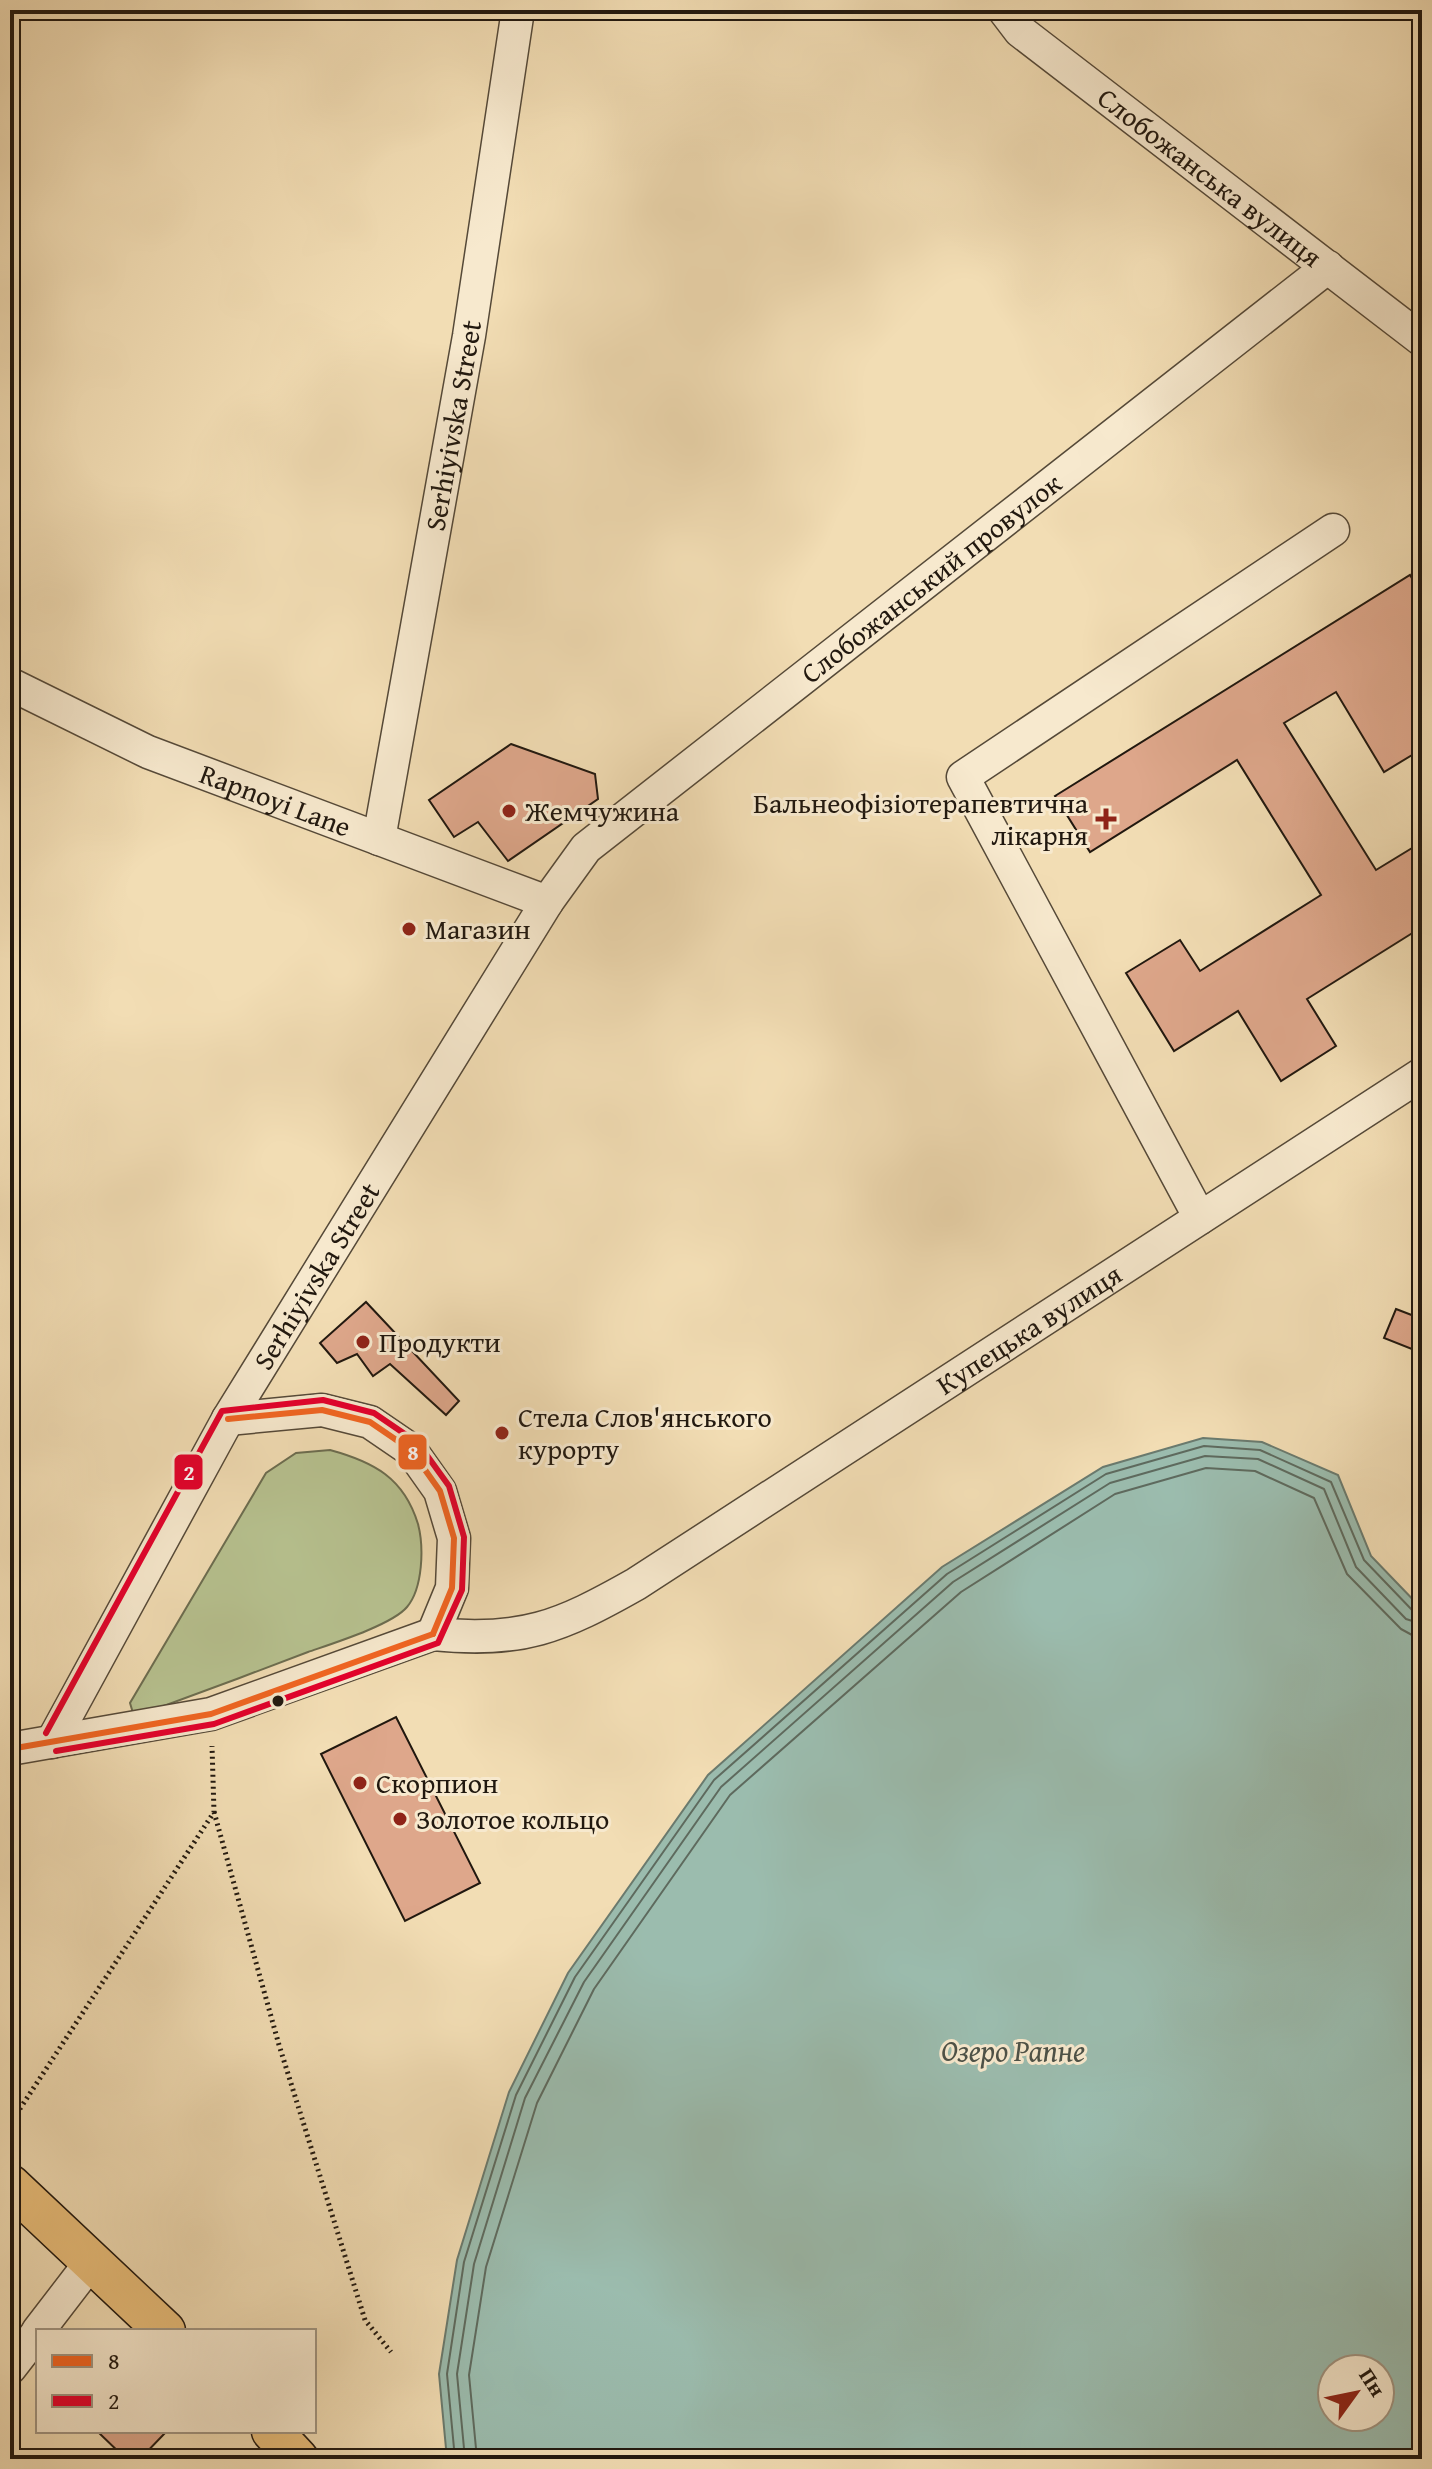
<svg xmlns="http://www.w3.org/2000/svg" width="1432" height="2469" font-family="'Gentium Book Plus',serif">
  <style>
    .green { fill: #b7c290; stroke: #6c6d50; stroke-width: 2 }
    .water { fill: #9bbcae; stroke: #6a7a6e; stroke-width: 2; fill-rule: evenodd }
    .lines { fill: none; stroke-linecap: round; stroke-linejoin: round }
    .shore { stroke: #5e6a5e; stroke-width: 2 }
    .building { fill: #dea78b; stroke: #21180f; stroke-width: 2 }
    .minor-casing { stroke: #554938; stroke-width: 35 }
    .major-casing { stroke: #21180f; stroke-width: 43 }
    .path { stroke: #21180f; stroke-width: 5; stroke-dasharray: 2 4; stroke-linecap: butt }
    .minor { stroke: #f7e9ce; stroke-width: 32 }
    .major { stroke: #e9be7a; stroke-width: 40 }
    .bus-1-casing { stroke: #f7e9ce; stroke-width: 12 }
    .bus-2-casing { stroke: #f7e9ce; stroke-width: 12 }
    .bus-1 { stroke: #f26522; stroke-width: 6 }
    .bus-2 { stroke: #e4002b; stroke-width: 6 }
    .poi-dot { fill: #8f2418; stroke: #f7e9ce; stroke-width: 3 }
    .bus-dot { fill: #21180f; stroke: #f7e9ce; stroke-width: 3 }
    .labels { text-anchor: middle; stroke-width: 6; stroke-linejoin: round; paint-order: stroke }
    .street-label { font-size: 28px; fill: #21180f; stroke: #f7e9ce }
    .poi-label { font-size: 28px; fill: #21180f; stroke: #f7e9ce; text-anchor: start }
    .water-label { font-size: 30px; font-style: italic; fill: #4c5147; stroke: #f7e9ce }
    .line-badge { stroke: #f7e9ce; stroke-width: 3 }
    .badge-label { font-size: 22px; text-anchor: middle; font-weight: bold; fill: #fff }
  </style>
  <rect width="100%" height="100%" fill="#f2ddb4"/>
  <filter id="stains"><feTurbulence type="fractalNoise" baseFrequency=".0025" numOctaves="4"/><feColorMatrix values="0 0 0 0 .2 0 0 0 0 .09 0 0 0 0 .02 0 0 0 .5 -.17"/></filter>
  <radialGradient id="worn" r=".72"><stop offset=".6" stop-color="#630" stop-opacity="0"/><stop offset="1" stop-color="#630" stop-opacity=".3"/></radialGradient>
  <path class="green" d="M330 1450C374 1462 404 1478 418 1524 424 1547 423 1588 407 1607 392 1625 331 1644 308 1652 253 1673 197 1694 142 1714L133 1713 130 1703 266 1473 296 1453Z"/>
  <path class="water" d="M1203 1438 1262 1442 1338 1475 1371 1556 1422 1609V2459H447L439 2374 457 2260 509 2092 568 1973 708 1775 942 1567 1103 1467ZM1332 2369H1380V2417H1332Z"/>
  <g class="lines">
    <g class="shore">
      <path d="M455 2459 447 2374 464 2262 516 2095 575 1977 714 1780 947 1574 1106 1474 1204 1446 1260 1450 1331 1482 1364 1560 1413 1611 1422 1614"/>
      <path d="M465 2459 457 2374 474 2264 525 2098 584 1982 721 1787 953 1582 1110 1483 1205 1456 1258 1459 1324 1489 1356 1567 1406 1619 1422 1624"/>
      <path d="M477 2459 469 2375 486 2267 537 2103 594 1989 730 1795 961 1592 1115 1494 1206 1468 1255 1471 1314 1498 1347 1574 1401 1629 1412 1635 1422 1636"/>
    </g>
  </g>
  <g class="building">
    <path d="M1410 575 1422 595V749L1384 772 1336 692 1284 723 1376 870 1422 842V927L1307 999 1336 1046 1281 1081 1238 1011 1174 1051 1126 973 1180 940 1200 971 1321 895 1237 760 1090 852 1055 796Z"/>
    <path d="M511 744 595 774 598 799 508 861 478 822 454 837 429 800Z"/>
    <path d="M366 1302 459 1401 446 1415 390 1364 373 1376 357 1354 337 1363 320 1343Z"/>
    <path d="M1396 1309 1422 1319V1353L1384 1338Z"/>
    <path d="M396 1717 480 1883 405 1921 321 1754Z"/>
    <path d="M97 2431H167L140 2459H126Z"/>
  </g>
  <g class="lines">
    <defs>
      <g id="minor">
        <path id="s1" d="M1004 10 1020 31 1422 340"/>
        <path id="s2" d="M10 684 148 752 547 902"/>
        <path id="s3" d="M379 839 469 336 518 10"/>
        <path d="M1200 1218 963 777 1333 530"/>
        <path d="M228 1419 322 1410 370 1422 411 1450 440 1491 454 1538 452 1588 433 1634"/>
        <path id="s4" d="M52 1742 228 1419 547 902 586 848 1328 267"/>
        <path id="s5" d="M10 1749 211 1714 433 1634C522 1643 560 1627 636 1584L1422 1074"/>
        <path d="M38 2331 91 2262"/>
        <path d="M10 2368 38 2332"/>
      </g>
      <g id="major">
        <path d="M10 2185 165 2331"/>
        <path d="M272 2431 298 2459"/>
      </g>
    </defs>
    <use href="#minor" class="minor-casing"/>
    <use href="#major" class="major-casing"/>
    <g class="path">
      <path d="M214 1812 279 2045 365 2320 391 2352"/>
      <path d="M10 2124 214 1812 212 1746"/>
    </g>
    <use href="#minor" class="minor"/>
    <use href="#major" class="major"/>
    <defs>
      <g id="bus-1">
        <path d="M228 1419 322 1410 370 1422 411 1450 440 1491 454 1538 452 1588 433 1634"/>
        <path d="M10 1749 211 1714 433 1634"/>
      </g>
      <path id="bus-2" d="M46 1733 222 1411 323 1400 374 1413 418 1443 449 1486 464 1537 462 1590 438 1643 214 1724 56 1751"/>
    </defs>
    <use href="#bus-1" class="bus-1-casing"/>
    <use href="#bus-2" class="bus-2-casing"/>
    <use href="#bus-1" class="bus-1"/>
    <use href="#bus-2" class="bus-2"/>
  </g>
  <g class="poi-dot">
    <circle cx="509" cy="811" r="8"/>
    <path d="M1102 807h8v8h8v8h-8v8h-8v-8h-8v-8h8z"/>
    <circle cx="409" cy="929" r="8"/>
    <circle cx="363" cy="1342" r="8"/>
    <circle cx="502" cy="1433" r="8"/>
    <circle cx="360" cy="1783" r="8"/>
    <circle cx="400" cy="1819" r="8"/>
  </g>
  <circle class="bus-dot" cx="278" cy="1701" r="7"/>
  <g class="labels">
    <g class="street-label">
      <text dy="10" stroke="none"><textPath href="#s1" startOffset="266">Слобожанська вулиця</textPath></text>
      <text dy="10" stroke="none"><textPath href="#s3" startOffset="420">Serhiyivska Street</textPath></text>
      <text dy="10" stroke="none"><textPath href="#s4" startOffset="1480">Слобожанський провулок</textPath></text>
      <text dy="10" stroke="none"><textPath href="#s2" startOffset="290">Rapnoyi Lane</textPath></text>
      <text dy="10" stroke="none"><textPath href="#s4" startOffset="536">Serhiyivska Street</textPath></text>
      <text dy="10" stroke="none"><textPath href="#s5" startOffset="1122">Купецька вулиця</textPath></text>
    </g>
    <g class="poi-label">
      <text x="1088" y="813" text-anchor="end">Бальнеофізіотерапевтична<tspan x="1088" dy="32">лікарня</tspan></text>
      <text x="525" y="821">Жемчужина</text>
      <text x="425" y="939">Магазин</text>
      <text x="379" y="1352">Продукти</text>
      <text x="518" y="1427">Стела Слов'янського<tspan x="518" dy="32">курорту</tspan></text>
      <text x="376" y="1793">Скорпион</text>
      <text x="416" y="1829">Золотое кольцо</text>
    </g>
    <g class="water-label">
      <text x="1013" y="2061">Озеро Рапне</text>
    </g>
  </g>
  <g class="line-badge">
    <rect x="397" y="1433" width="31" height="38" rx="8" fill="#f26522"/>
    <rect x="173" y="1453" width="31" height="38" rx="8" fill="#e4002b"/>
  </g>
  <g class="badge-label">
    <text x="413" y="1460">8</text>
    <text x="189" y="1480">2</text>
  </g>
  <rect width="1432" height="2469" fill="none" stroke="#f2ddb4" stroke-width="40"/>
  <rect x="12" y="12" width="1408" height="2445" fill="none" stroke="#21180f" stroke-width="4"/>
  <rect x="20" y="20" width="1392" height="2429" fill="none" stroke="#21180f" stroke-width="2"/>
  <rect x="36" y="2329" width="280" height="104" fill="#f7e9ce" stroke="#a19582" stroke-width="2"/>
  <rect x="52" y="2355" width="40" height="12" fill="#f26522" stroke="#a19582" stroke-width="2"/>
  <text x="108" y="2369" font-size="24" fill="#21180f">8</text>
  <rect x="52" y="2395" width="40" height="12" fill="#e4002b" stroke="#a19582" stroke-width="2"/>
  <text x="108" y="2409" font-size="24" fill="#21180f">2</text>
  <g transform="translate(1356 2393) rotate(57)"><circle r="38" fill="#f7e9ce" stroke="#a19582" stroke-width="2"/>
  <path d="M0-6L14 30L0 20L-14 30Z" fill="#8f2418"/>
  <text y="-12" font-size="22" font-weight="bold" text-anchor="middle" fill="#21180f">Пн</text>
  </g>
  <rect width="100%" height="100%" filter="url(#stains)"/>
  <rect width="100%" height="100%" fill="url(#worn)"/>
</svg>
